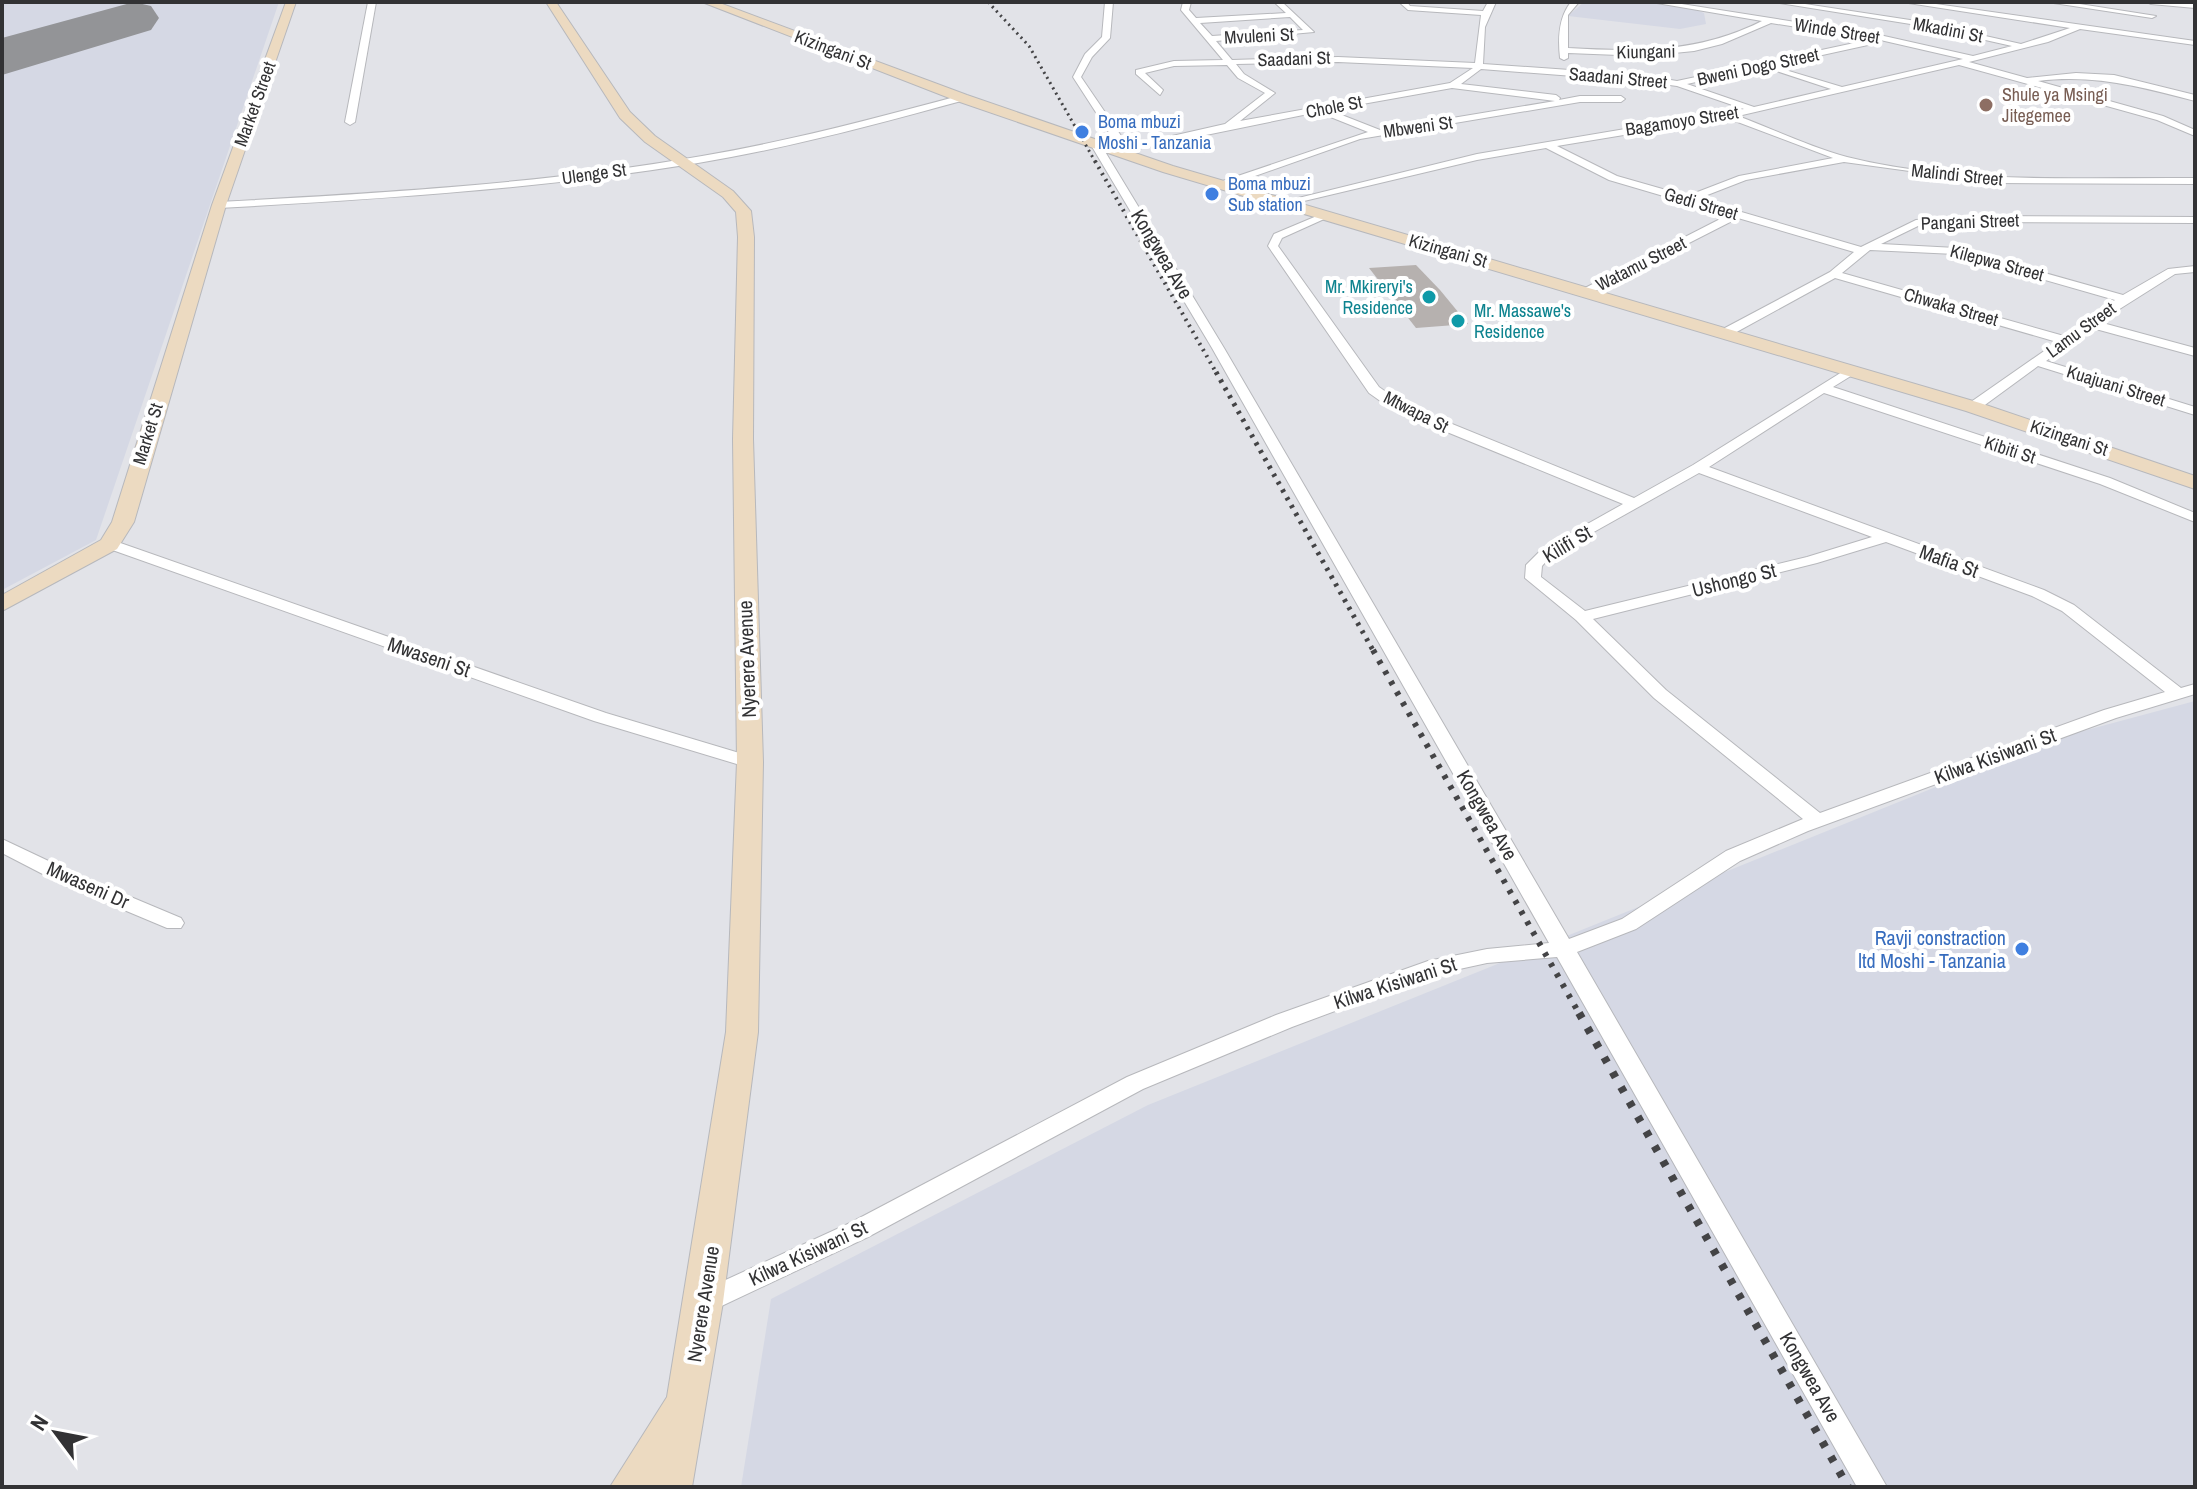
<svg xmlns="http://www.w3.org/2000/svg" width="2197" height="1489" font-family="'Archivo Narrow',sans-serif">
  <style>
    .built { fill: #d5d8e4 }
    .lines { fill: none; stroke-linecap: round; stroke-linejoin: round }
    .runway { fill: #939497; fill-rule: evenodd }
    .building { fill: #b6b1af }
    .street-casing { stroke: #b7b8bc; stroke-width: 2 }
    .secondary-casing { stroke: #b7b8bc; stroke-width: 2 }
    .street { fill: #fff; fill-rule: evenodd }
    .secondary { fill: #ecdac1; fill-rule: evenodd }
    .rail-far4 { stroke: #444446; stroke-width: 3; stroke-dasharray: 2 4; stroke-linecap: butt }
    .rail-far3 { stroke: #444446; stroke-width: 4; stroke-dasharray: 2 5; stroke-linecap: butt }
    .rail-far2 { stroke: #444446; stroke-width: 5; stroke-dasharray: 3 6; stroke-linecap: butt }
    .rail-far1 { stroke: #444446; stroke-width: 6; stroke-dasharray: 4 8; stroke-linecap: butt }
    .rail { stroke: #444446; stroke-width: 8; stroke-dasharray: 6 11; stroke-linecap: butt }
    .education-dot { fill: #8d6e63; stroke: #fff; stroke-width: 3 }
    .shop-dot { fill: #3f7fe0; stroke: #fff; stroke-width: 3 }
    .culture-dot { fill: #0f9aa8; stroke: #fff; stroke-width: 3 }
    .labels { text-anchor: middle; stroke-width: 8; stroke-linejoin: round; paint-order: stroke }
    .far-street-label { font-size: 18px; fill: #323234; stroke: #fff }
    .far-education-label { font-size: 18px; fill: #785e54; stroke: #fff; text-anchor: start }
    .far-shop-label { font-size: 18px; fill: #366cbe; stroke: #fff; text-anchor: start }
    .far-culture-label { font-size: 18px; fill: #0d838f; stroke: #fff; text-anchor: end }
    .street-label { font-size: 20px; fill: #323234; stroke: #fff }
    .shop-label { font-size: 20px; fill: #366cbe; stroke: #fff; text-anchor: end }
  </style>
  <rect width="100%" height="100%" fill="#e2e3e8"/>
  <g class="built">
    <path d="M2 2H279L96 540 2 590Z"/>
    <path d="M1584 2H1650L1693 9 1704 13 1706 24 1680 29 1568 16Z"/>
    <path d="M2195 701V1487H741L771 1299 1148 1105 2057 738Z"/>
  </g>
  <g class="lines">
    <path class="runway" d="M134 2 151 6 159 18 151 30 2 75V38Z"/>
  </g>
  <path class="building" d="M1416 265 1440 290 1468 324 1416 328 1369 268Z"/>
  <g class="lines">
    <defs>
      <g id="street">
        <path d="M368 2H376L355 122 350 125 345 122Z"/>
        <path d="M1105 2H1113L1110 38 1092 57 1081 77 1128 146 1225 124 1265 93 1238 78 1227 65 1174 66 1145 73 1163 90 1160 95 1136 74V70L1174 61 1223 60 1181 10 1183 2H1191L1189 10 1196 18 1286 13 1274 2H1282L1314 32 1216 41 1232 60 1338 57 1475 63 1481 15 1408 10 1399 2H1407L1410 6 1483 11 1488 2H1496L1485 27 1483 64 1640 75 1677 81 1873 39 1771 23 1722 44 1694 51 1644 56 1568 53V58L1564 60 1560 58C1558 40 1558 18 1571 2H1579L1568 15V48C1637 52 1699 53 1762 21L1651 2H1669L1884 36 1973 56 2012 46 1923 26 1773 2H1792L1923 22 2021 44 2070 28 1902 2H1922L2195 41V45L2080 29 2048 42 1969 62 2027 78 2076 73 2114 75 2195 95V101C2142 87 2094 74 2038 81L2163 116 2195 130V136L2157 120 1959 65 1738 116C1773 129 1810 147 1847 157 1959 185 2080 177 2195 178V184L1997 183 1844 162 1746 180 1697 199 1861 247 1916 220 1962 216 2195 217V223L1962 222 1918 226 1881 244 1956 248 2123 295 2168 269 2195 266V272L2175 274 2099 322 2195 348V356L2092 328 2046 361 2195 407V415L2038 366 1978 410H1968V404L2057 342 1835 278 1731 335H1723V329L1830 272 1854 252 1738 218 1591 293H1583V289L1728 215 1609 180 1546 148 1477 160 1283 206 1278 203 1477 154 1744 109 1677 86 1640 81 1481 69 1461 84 1556 95 1560 98 1559 100 1580 96H1621L1625 99 1621 102H1580L1360 139 1221 188 1217 187V183L1368 132 1318 112 1113 154V150L1119 148 1073 77 1085 54 1102 37ZM1290 17 1303 30 1212 36 1200 23ZM1876 39 1963 59 1842 87 1772 66 1877 43ZM1338 62 1473 68 1450 83 1240 121 1275 93 1244 74 1236 64ZM1764 67 1831 89 1754 107 1687 84ZM1452 88 1555 101 1380 130 1329 110ZM1727 118 1833 158 1739 176 1687 196 1617 176 1557 146ZM1870 250 1955 254 2115 300 2064 336 1842 273Z"/>
        <path d="M2047 2H2067L2156 16 2152 18Z"/>
        <path d="M2147 2 2195 4V8L2151 4Z"/>
        <path d="M962 95 965 100C877 124 789 148 698 163 540 189 379 199 219 208L214 205 219 202C380 193 543 184 702 156 790 141 876 118 962 95Z"/>
        <path d="M1096 142 1101 145 1224 348 1569 939 1622 919 1726 851 1803 819 1654 698 1576 620 1525 578 1526 565 1541 550 1623 504 1393 410 1369 393 1268 246 1274 234 1324 213 1333 215 1282 238 1278 246 1379 387 1403 404 1634 498 1693 465 1850 367 1854 368V374L1833 387 2110 478 2195 513V522L2100 484 1824 393 1709 467 2044 590 2074 605 2181 688 2195 684V694L2116 718 1808 831 1740 861 1636 929 1577 952 1887 1487H1857L1557 957 1487 963 1432 975 1292 1027 1143 1089 868 1237 713 1310 704 1313 695 1310 691 1302 695 1294 850 1223 1127 1077 1276 1015 1428 961 1487 949 1549 943 1212 348 1091 145ZM1699 473 1872 537 1807 557 1585 611 1541 577 1542 566 1551 556ZM1886 542 2032 596 2062 611 2165 692 2104 710 1820 813 1666 690 1593 619 1817 563Z"/>
        <path d="M109 539 606 713 756 758 759 762 750 768 594 721 104 547 101 544Z"/>
        <path d="M2 839 76 874 181 918 184 923 181 928H167L62 884 2 853Z"/>
      </g>
      <g id="secondary">
        <path d="M286 2H296L226 205 134 522 117 549 2 611V595L101 540 112 522 212 205Z"/>
        <path d="M546 2H556L630 112 655 136 733 191 751 211 754 237 753 439 763 762 758 1032 723 1302 692 1487H610L667 1397 726 1032 737 762 733 439 738 237 736 212 723 197 645 142 620 118Z"/>
        <path d="M702 2H717L967 95 1173 166 1980 403 2195 476V489L1966 411 1163 172 957 101Z"/>
      </g>
    </defs>
    <use href="#street" class="street-casing"/>
    <use href="#secondary" class="secondary-casing"/>
    <use href="#street" class="street"/>
    <use href="#secondary" class="secondary"/>
    <path class="rail-far4" d="M988 2 1029 46 1096 163"/>
    <path class="rail-far3" d="M1095 161 1217 374"/>
    <path class="rail-far2" d="M1216 372 1374 652"/>
    <path class="rail-far1" d="M1373 650 1580 1015"/>
    <path class="rail" d="M1579 1013 1848 1487"/>
  </g>
  <circle class="education-dot" cx="1986" cy="105" r="8"/>
  <g class="shop-dot">
    <circle cx="1082" cy="132" r="8"/>
    <circle cx="1212" cy="194" r="8"/>
    <circle cx="2022" cy="949" r="8"/>
  </g>
  <g class="culture-dot">
    <circle cx="1429" cy="297" r="8"/>
    <circle cx="1458" cy="321" r="8"/>
  </g>
  <g class="labels">
    <g class="far-street-label">
      <text transform="translate(1948 30) rotate(11)" y="6">Mkadini St</text>
      <text transform="translate(1837 31) rotate(9)" y="6">Winde Street</text>
      <text transform="translate(1259 36) rotate(-3)" y="6">Mvuleni St</text>
      <text transform="translate(833 50) rotate(21)" y="6">Kizingani St</text>
      <text transform="translate(1646 52) rotate(-1)" y="6">Kiungani</text>
      <text transform="translate(1294 59) rotate(-2)" y="6">Saadani St</text>
      <text transform="translate(1758 67) rotate(-12)" y="6">Bweni Dogo Street</text>
      <text transform="translate(1618 78) rotate(5)" y="6">Saadani Street</text>
      <text transform="translate(255 104) rotate(-70)" y="6">Market Street</text>
      <text transform="translate(1334 107) rotate(-11)" y="6">Chole St</text>
      <text transform="translate(1682 121) rotate(-9)" y="6">Bagamoyo Street</text>
      <text transform="translate(1418 127) rotate(-8)" y="6">Mbweni St</text>
      <text transform="translate(594 174) rotate(-8)" y="6">Ulenge St</text>
      <text transform="translate(1957 175) rotate(6)" y="6">Malindi Street</text>
      <text transform="translate(1701 204) rotate(16)" y="6">Gedi Street</text>
      <text transform="translate(1970 222) rotate(-2)" y="6">Pangani Street</text>
      <text transform="translate(1448 251) rotate(16)" y="6">Kizingani St</text>
      <text transform="translate(1997 263) rotate(15)" y="6">Kilepwa Street</text>
      <text transform="translate(1641 264) rotate(-27)" y="6">Watamu Street</text>
      <text transform="translate(1951 307) rotate(16)" y="6">Chwaka Street</text>
      <text transform="translate(2081 330) rotate(-36)" y="6">Lamu Street</text>
      <text transform="translate(2116 386) rotate(17)" y="6">Kuajuani Street</text>
      <text transform="translate(1416 412) rotate(27)" y="6">Mtwapa St</text>
      <text transform="translate(148 434) rotate(-73)" y="6">Market St</text>
      <text transform="translate(2069 438) rotate(18)" y="6">Kizingani St</text>
      <text transform="translate(2010 450) rotate(18)" y="6">Kibiti St</text>
    </g>
    <g class="far-education-label">
      <text x="2002" y="101">Shule ya Msingi<tspan x="2002" dy="21">Jitegemee</tspan></text>
    </g>
    <g class="far-shop-label">
      <text x="1098" y="128">Boma mbuzi<tspan x="1098" dy="21">Moshi - Tanzania</tspan></text>
      <text x="1228" y="190">Boma mbuzi<tspan x="1228" dy="21">Sub station</tspan></text>
    </g>
    <g class="far-culture-label">
      <text x="1413" y="293">Mr. Mkireryi's<tspan x="1413" dy="21">Residence</tspan></text>
      <text x="1474" y="317" text-anchor="start">Mr. Massawe's<tspan x="1474" dy="21">Residence</tspan></text>
    </g>
    <g class="street-label">
      <text transform="translate(1162 254) rotate(59)" y="7">Kongwea Ave</text>
      <text transform="translate(1567 544) rotate(-31)" y="7">Kilifi St</text>
      <text transform="translate(1949 561) rotate(20)" y="7">Mafia St</text>
      <text transform="translate(1734 580) rotate(-14)" y="7">Ushongo St</text>
      <text transform="translate(429 657) rotate(19)" y="7">Mwaseni St</text>
      <text transform="translate(747 659) rotate(-92)" y="7">Nyerere Avenue</text>
      <text transform="translate(1995 756) rotate(-20)" y="7">Kilwa Kisiwani St</text>
      <text transform="translate(1487 815) rotate(60)" y="7">Kongwea Ave</text>
      <text transform="translate(88 885) rotate(24)" y="7">Mwaseni Dr</text>
      <text transform="translate(1395 983) rotate(-18)" y="7">Kilwa Kisiwani St</text>
      <text transform="translate(808 1253) rotate(-25)" y="7">Kilwa Kisiwani St</text>
      <text transform="translate(703 1304) rotate(-81)" y="7">Nyerere Avenue</text>
      <text transform="translate(1810 1377) rotate(60)" y="7">Kongwea Ave</text>
    </g>
    <g class="shop-label">
      <text x="2006" y="945">Ravji constraction<tspan x="2006" dy="23">ltd Moshi - Tanzania</tspan></text>
    </g>
  </g>
  <rect width="2197" height="1489" fill="none" stroke="#323234" stroke-width="8"/>
  <g transform="translate(56 1433) rotate(302)" stroke="#ffffff" stroke-width="6" paint-order="stroke">
  <path d="M0-6L14 30L0 20L-14 30Z" fill="#323234"/>
  <text y="-12" font-size="22" font-weight="bold" text-anchor="middle" fill="#323234">N</text>
  </g>
</svg>
